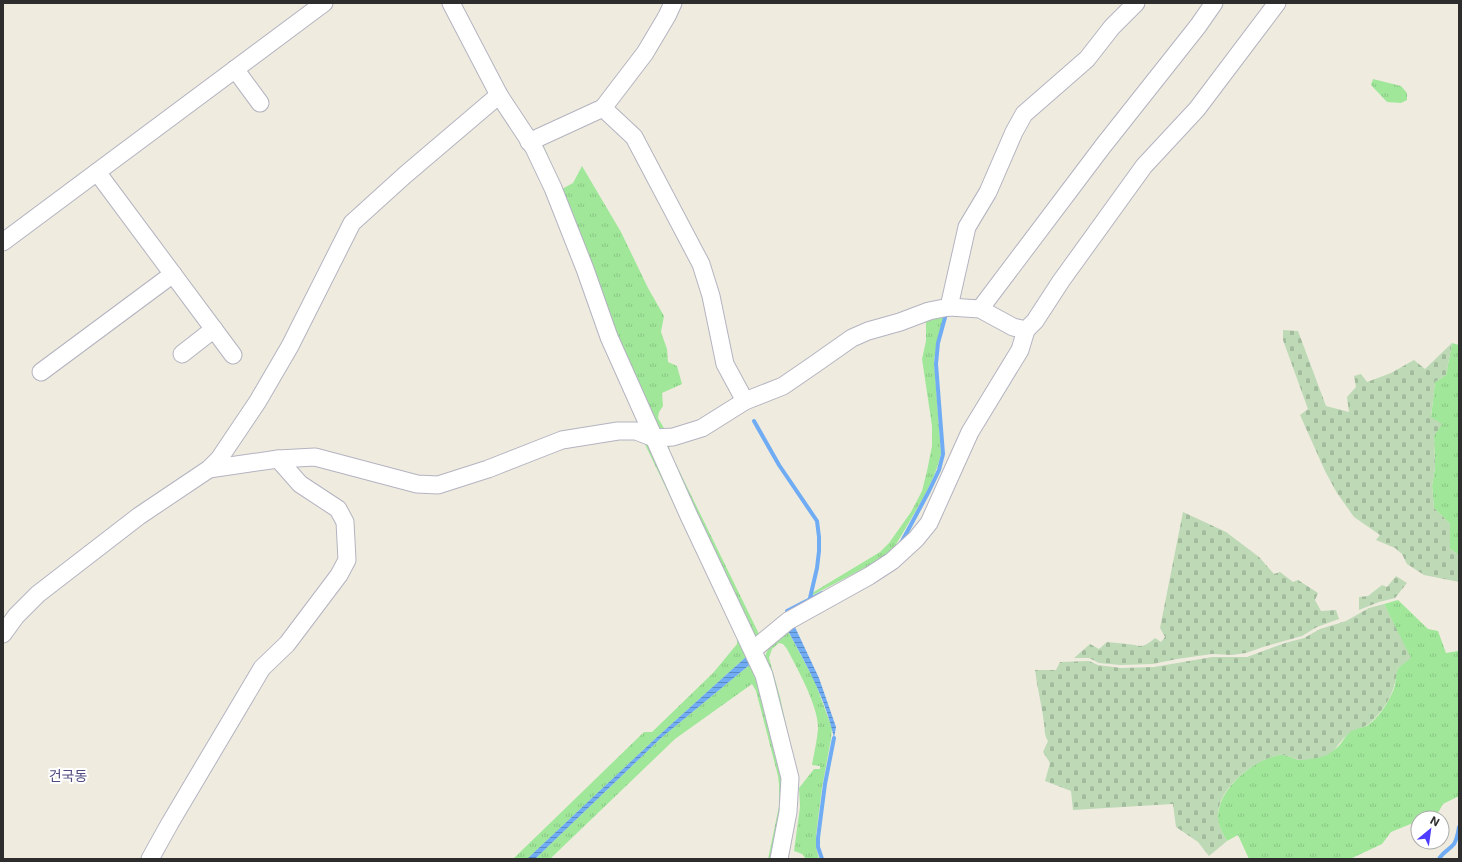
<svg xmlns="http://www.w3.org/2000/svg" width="1462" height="862" font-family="Inter,'Noto Sans KR',sans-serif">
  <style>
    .grass { fill: url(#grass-tufts) }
    .cemetery { fill: url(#cemetery-stones) }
    .water { fill: url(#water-rules) }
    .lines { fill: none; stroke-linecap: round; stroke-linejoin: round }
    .stream { stroke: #70acf3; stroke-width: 4 }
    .minor-casing { stroke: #b4b3c1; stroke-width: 19 }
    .minor { stroke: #fff; stroke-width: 17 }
    .labels { text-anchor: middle; stroke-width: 4; stroke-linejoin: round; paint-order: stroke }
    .quarter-label { font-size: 14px; fill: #504b80; stroke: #fff }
  </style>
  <defs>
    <pattern id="grass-tufts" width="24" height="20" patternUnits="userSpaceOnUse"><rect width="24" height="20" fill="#a0e79a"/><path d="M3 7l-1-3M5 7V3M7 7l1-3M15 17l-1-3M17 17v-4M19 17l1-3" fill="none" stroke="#8ac685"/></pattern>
    <pattern id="cemetery-stones" width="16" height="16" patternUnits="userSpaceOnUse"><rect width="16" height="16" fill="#bdd9b6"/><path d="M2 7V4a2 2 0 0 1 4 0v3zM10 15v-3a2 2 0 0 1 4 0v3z" fill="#a3bb9d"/></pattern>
    <pattern id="water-rules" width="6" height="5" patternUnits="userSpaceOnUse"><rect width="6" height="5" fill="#70acf3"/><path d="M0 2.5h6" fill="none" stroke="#5c8cc5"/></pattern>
  </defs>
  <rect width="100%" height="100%" fill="#efecdf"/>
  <g class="grass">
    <path d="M1373 79 1401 86 1407 93V100L1401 103 1387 102 1371 85Z"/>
    <path d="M542 142 562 189 573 183 582 166 621 232 648 288 664 316 661 332 667 349 668 362 677 366 682 384 662 393 663 406 659 412 658 418 667 433H655L540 145Z"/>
    <path d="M945 314 937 342 934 361 941 453C936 479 920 503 907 526 901 536 896 545 889 555L811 596 812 593 880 552 889 543 911 512 922 491 927 471 932 446V426L922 359 926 341V319Z"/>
    <path d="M1452 343 1459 345V555L1450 549V524L1434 508 1432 486 1435 467 1434 436 1431 417 1435 382 1446 375Z"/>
    <path d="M698 435C689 442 678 441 669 447L670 452 759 634 755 638 664 452 666 445Z"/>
    <path d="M641 436 648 439 689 536Z"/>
    <path d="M698 540 752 657 783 778 784 794 773 859H768L779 806V785L778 776 756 691 752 684 675 739 550 859H535L661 738 753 662 747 656 656 738 527 859H513L644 732H652L713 673 737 644V637L692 542Z"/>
    <path d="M1398 600 1428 629 1438 631 1446 653 1458 651 1459 653V796L1443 804 1438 813 1426 818H1418V821L1391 832 1382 844 1350 859H1249L1238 835 1227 841C1223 834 1218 826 1218 818 1217 790 1253 759 1279 755 1286 754 1293 759 1300 760 1303 760 1332 751 1335 749 1342 745 1345 734 1353 729 1358 727 1364 728 1368 725 1379 718 1392 697 1395 685 1396 679 1395 672 1399 667 1402 664 1407 661 1410 658L1384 604Z"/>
    <path d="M787 629 815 682 832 728 831 739 822 788 816 836V847L819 859H806L802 854 794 851 800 807 799 788 814 769H820V766L812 765C814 753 817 741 818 729 819 707 797 668 787 649L783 644 779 643 772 649 769 658 780 697 798 780 791 817 763 660 769 647Z"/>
  </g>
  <g class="cemetery">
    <path d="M1283 330 1298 331 1326 406 1349 412 1347 397 1356 387 1354 376 1361 374 1367 382 1391 373 1414 360 1425 369 1452 343 1446 375 1435 382 1431 417 1442 424 1434 436 1435 467 1432 486 1434 508 1450 524V549L1459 555V582L1424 575 1407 564 1402 554 1395 548 1376 540 1380 535 1354 517 1337 493 1325 471 1300 415 1308 409 1283 340Z"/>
    <path d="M1183 512 1226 532 1259 557 1274 574 1280 572 1293 582 1298 580 1318 593 1315 600 1321 611 1336 610 1339 619 1317 627 1302 636 1263 647 1246 653 1232 655 1212 654 1177 659 1153 664 1120 665 1099 663 1089 658H1074L1090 644 1099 649 1107 642C1114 643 1120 643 1126 644 1142 645 1141 650 1155 638L1161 642 1165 637 1160 628Z"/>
    <path d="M1396 576 1407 583 1395 598 1379 602 1359 610V597L1368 596 1382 585 1387 587Z"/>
    <path d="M1384 604 1411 658 1398 668C1396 674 1396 680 1394 686 1391 697 1384 708 1376 717 1373 719 1370 724 1367 725 1359 730 1353 728 1346 736 1338 743 1335 753 1324 756 1318 758 1306 760 1300 760 1293 759 1286 754 1279 755 1253 760 1216 789 1218 818 1218 826 1223 834 1227 841L1209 856 1198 842 1176 827 1173 804 1073 810 1071 791 1045 781 1050 763 1043 752 1048 741C1044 735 1045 730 1044 723 1042 705 1037 688 1035 670H1056L1060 662 1089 661 1098 665 1121 668 1154 667 1212 657H1247L1285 643 1304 638 1320 629 1346 621 1369 608Z"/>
  </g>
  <g class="water">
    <path d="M794 625 819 678 836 727 834 738C826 699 806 664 787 629Z"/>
    <path d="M747 656 753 662 661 738 535 859H527L656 738Z"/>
  </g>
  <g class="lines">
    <g class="stream">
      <path d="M754 421 779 465 817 521 819 537V551L817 568 810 598"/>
      <path d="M900 545 929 491 939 470 943 454 936 364 938 343 946 314"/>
      <path d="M787 611 822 593"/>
      <path d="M822 859 818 847V838L825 784 834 738"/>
      <path d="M1439 859C1443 852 1449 850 1454 844 1457 839 1458 833 1459 827"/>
    </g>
    <defs>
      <g id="minor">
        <path d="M451 3 499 95 534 148 553 188 585 269 609 337 689 516 764 675 790 778 788 812 779 859"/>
        <path d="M235 69 260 103"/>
        <path d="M603 108 634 137 701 264 711 296 725 364 745 401"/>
        <path d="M529 142 603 108 645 53 667 16 673 3"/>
        <path d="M97 172 233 355"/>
        <path d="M3 242 324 3"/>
        <path d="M949 307 967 227 988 192 1014 132 1024 114 1087 59 1112 27 1136 3"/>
        <path d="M980 309 1103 146 1198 26 1214 3"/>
        <path d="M182 354 214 329"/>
        <path d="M41 372 173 274"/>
        <path d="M209 469 278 459 315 457 417 484 438 485 488 469 562 440 618 431H636L654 438 673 437 702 428 745 401 783 386 815 364 852 338 868 331 900 322 929 311 949 307 980 309 1013 327 1026 330 1035 321 1061 281 1144 166 1197 109 1277 3"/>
        <path d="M3 634 16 616 38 594 139 516 209 469 219 459 258 401 290 346 352 223 405 175 499 95"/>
        <path d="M753 650 788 621 869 576 892 561 916 539 929 523 970 432 1020 350 1026 330"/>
        <path d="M150 859 170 823 262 668 287 644 339 575 347 560 345 522 338 509 300 484 278 459"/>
      </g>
    </defs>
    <use href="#minor" class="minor-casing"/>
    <use href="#minor" class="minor"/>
  </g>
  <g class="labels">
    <g class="quarter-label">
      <text x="68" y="781">건국동</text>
    </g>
  </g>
  <rect width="1462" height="862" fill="none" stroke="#2d2d2d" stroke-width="8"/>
  <g transform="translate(1430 830) rotate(29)"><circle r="19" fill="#ffffff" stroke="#ababab"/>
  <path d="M0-3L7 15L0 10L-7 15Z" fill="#4d3cff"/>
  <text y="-6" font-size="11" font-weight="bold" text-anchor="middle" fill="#2d2d2d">N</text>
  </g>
</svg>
